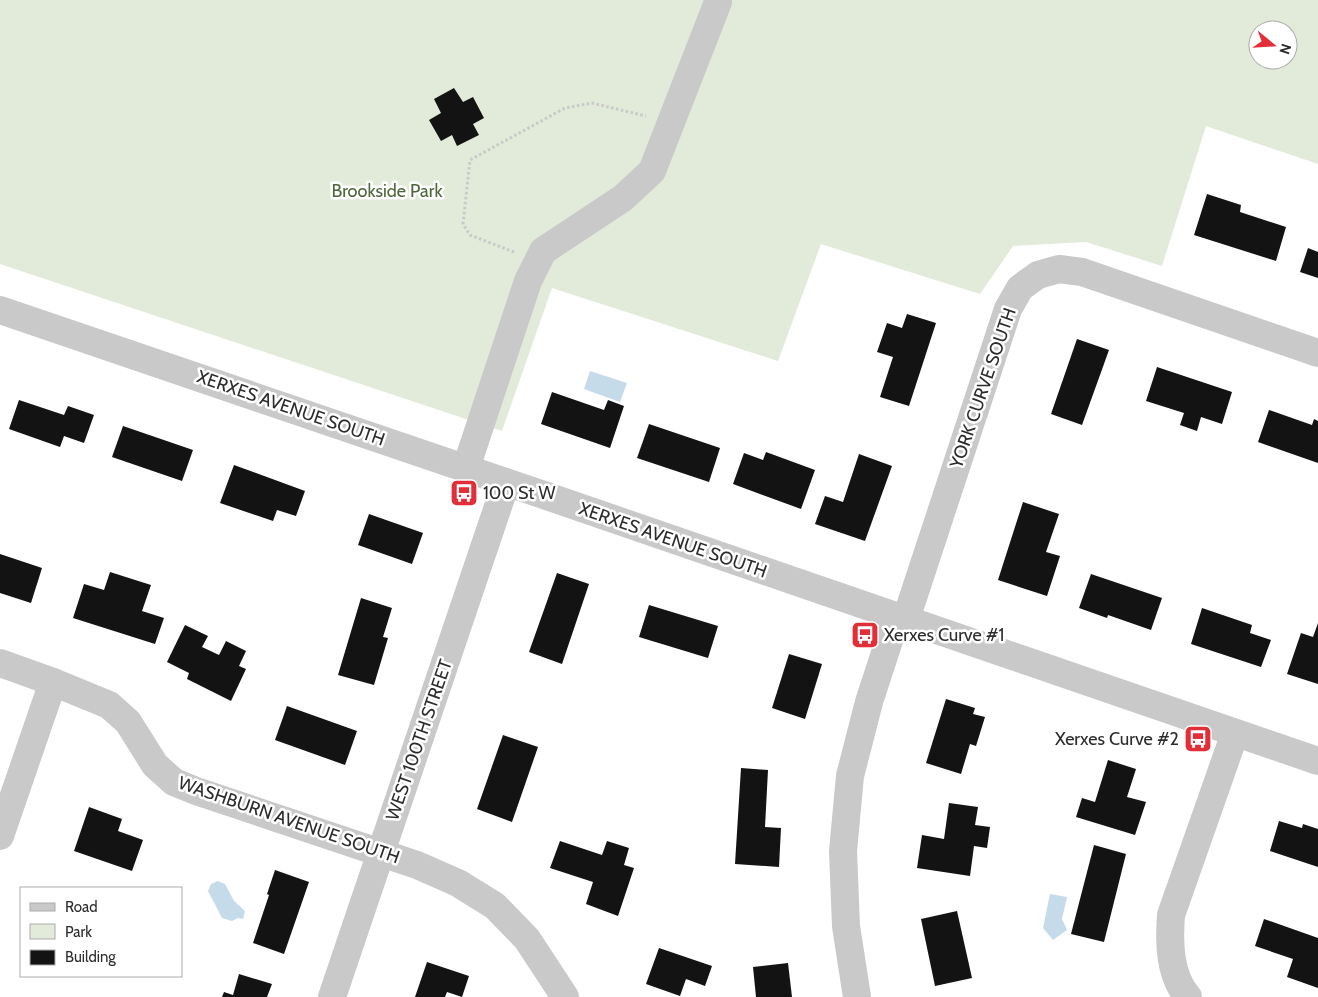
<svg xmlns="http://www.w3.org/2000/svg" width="1318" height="997" font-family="Cabin,sans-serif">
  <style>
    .green { fill: #e2ead9; fill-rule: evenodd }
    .water { fill: #c5dbea }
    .building { fill: #131313 }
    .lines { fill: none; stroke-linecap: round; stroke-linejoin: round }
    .path { stroke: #c9c9c9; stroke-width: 3; stroke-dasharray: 2.5 2.5; stroke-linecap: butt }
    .minor { stroke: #c9c9c9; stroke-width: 28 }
    .labels { text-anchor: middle; stroke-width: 5; stroke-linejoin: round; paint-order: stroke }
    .park-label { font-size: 18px; fill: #4e673a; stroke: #fff }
    .street-label { font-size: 18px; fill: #2c2c2c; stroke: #fff }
    .poi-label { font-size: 18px; fill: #2c2c2c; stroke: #fff; text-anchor: start }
  </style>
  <rect width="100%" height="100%" fill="#fff"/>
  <path class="green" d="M0 0H1318V164L1206 126 1162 266 1086 242 1013 246 980 294 821 244 778 361 552 288 502 431 0 264ZM1258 30H1288V60H1258Z"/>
  <g class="water">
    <path d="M590 371 627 383 620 402 584 389Z"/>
    <path d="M218 881 225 884 234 901 245 911 243 919 238 918 232 921 222 918 208 891 211 884Z"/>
    <path d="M1050 894 1067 897 1062 919 1067 930 1053 940 1043 928Z"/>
  </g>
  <g class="building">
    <path d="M454 88 463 102 473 97 484 118 473 124 479 135 457 146 452 135 441 141 429 120 441 113 434 99Z"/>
    <path d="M1207 194 1241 205 1240 212 1286 227 1276 261 1194 235Z"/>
    <path d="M1308 248 1318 252V278L1300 272Z"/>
    <path d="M907 314 936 323 909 406 880 397 893 357 877 352 887 323 902 328Z"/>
    <path d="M1077 339 1109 350 1082 425 1051 414Z"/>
    <path d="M1157 367 1232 392 1222 424 1201 417 1197 431 1180 425 1184 413 1146 401Z"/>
    <path d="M552 392 604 410 608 400 624 406 610 448 541 424Z"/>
    <path d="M19 400 64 415 68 406 94 415 84 443 64 436 60 447 9 429Z"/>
    <path d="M1269 410 1312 425 1314 419 1318 421V463L1258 442Z"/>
    <path d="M649 424 720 448 709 482 637 458Z"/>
    <path d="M123 426 193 450 182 481 112 457Z"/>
    <path d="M766 452 815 470 801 509 733 484 744 453 763 460Z"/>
    <path d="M859 454 892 466 865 541 815 524 825 496 843 502Z"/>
    <path d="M234 465 305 491 296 516 277 510 273 521 220 503Z"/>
    <path d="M1023 502 1059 514 1046 552 1060 556 1047 596 998 580Z"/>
    <path d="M369 514 423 533 412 564 358 545Z"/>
    <path d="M0 554 42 568 31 603 0 593Z"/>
    <path d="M110 572 151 585 142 611 164 618 155 644 73 618 84 584 104 590Z"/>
    <path d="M557 573 589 584 562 664 529 652Z"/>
    <path d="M1091 574 1162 598 1151 630 1108 615 1107 618 1079 608Z"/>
    <path d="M361 598 392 608 383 637 388 638 374 685 338 675Z"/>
    <path d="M649 605 718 626 708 658 639 637Z"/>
    <path d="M1202 608 1252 625 1250 633 1271 640 1261 667 1191 644Z"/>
    <path d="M1318 623V684L1287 674 1301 633 1313 637Z"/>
    <path d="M185 625 208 636 202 647 219 655 226 641 246 651 239 666 246 669 231 701 187 679 189 673 167 662Z"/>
    <path d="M789 654 822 664 805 719 772 708Z"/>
    <path d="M946 699 975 708 973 714 985 717 976 746 970 744 961 774 926 763Z"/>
    <path d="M287 706 357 731 345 765 275 740Z"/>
    <path d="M503 735 538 747 512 822 477 809Z"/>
    <path d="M1108 760 1136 769 1127 797 1146 802 1135 835 1076 817 1082 798 1095 802Z"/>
    <path d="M741 768 768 770 765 827 781 828 779 867 735 864Z"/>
    <path d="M949 803 978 807 975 825 990 827 987 848 974 846 970 876 917 868 922 835 944 839Z"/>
    <path d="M89 807 122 819 118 831 143 840 132 871 74 851Z"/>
    <path d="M1279 821 1302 828 1303 824 1318 829V867L1270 851Z"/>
    <path d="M560 841 602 855 607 841 629 848 624 865 634 868 618 916 586 904 593 882 550 868Z"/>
    <path d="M1094 845 1126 854 1104 942 1071 934Z"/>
    <path d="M275 870 309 882 284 954 253 943 269 895 267 894Z"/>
    <path d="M957 911 972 978 935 986 921 919Z"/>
    <path d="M1264 919 1318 938V988L1287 977 1293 959 1255 946Z"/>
    <path d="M659 948 712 966 705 986 686 979 680 996 646 984Z"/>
    <path d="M427 962 469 976 462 997 447 992 445 997H415Z"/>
    <path d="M788 963 792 997H756L753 967Z"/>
    <path d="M239 974 272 984 267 997H222L224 992 233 995Z"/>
  </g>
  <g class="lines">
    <path class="path" d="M514 252 470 235 463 224 470 160 565 108 592 103 646 116"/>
    <g class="minor">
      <path d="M0 310C440 458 879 611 1318 761"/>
      <path d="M466 468 528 281 543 251 623 198 652 171 718 2"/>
      <path d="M906 619 1008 309 1020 288 1038 275 1059 269 1082 272 1318 353"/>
      <path d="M0 663 53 682 109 705 128 722 155 765 174 782 196 791 417 865 458 883 495 906 527 939 565 997"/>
      <path d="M0 836 53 682"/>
      <path d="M332 997 506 483"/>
      <path d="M857 997 846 926 843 851 850 776 869 702 897 616"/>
      <path d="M1188 997C1169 975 1169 942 1171 915L1235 733"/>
    </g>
  </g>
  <defs>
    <symbol id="bus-square" viewBox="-11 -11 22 22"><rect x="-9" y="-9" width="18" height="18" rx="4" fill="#e32e37" stroke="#fff"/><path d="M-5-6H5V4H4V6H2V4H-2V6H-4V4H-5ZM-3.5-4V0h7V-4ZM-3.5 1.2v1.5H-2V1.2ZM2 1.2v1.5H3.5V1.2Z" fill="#fff"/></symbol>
  </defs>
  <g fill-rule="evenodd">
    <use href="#bus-square" x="448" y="477" width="32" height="32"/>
    <use href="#bus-square" x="849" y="619" width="32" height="32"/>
    <use href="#bus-square" x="1182" y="723" width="32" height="32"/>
  </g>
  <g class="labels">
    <g class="park-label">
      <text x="387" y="197">Brookside Park</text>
    </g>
    <g class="street-label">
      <text transform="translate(983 388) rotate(-71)" y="6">YORK CURVE SOUTH</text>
      <text transform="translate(291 408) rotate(19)" y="6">XERXES AVENUE SOUTH</text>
      <text transform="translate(673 540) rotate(19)" y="6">XERXES AVENUE SOUTH</text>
      <text transform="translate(419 740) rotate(-71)" y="6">WEST 100TH STREET</text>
      <text transform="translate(289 820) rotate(19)" y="6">WASHBURN AVENUE SOUTH</text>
    </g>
    <g class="poi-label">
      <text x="483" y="499">100 St W</text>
      <text x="884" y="641">Xerxes Curve #1</text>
      <text x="1179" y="745" text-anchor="end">Xerxes Curve #2</text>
    </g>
  </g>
  <rect x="20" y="887" width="162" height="90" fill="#ffffff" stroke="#ababab"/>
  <rect x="30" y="903" width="25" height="8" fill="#c9c9c9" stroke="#ababab"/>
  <text x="65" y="912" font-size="15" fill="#2c2c2c">Road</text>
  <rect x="30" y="924" width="25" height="15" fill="#e2ead9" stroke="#ababab"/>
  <text x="65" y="937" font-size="15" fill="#2c2c2c">Park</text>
  <rect x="30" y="950" width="25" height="15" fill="#131313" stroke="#ababab"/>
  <text x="65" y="962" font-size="15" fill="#2c2c2c">Building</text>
  <g transform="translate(1273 45) rotate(108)"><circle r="24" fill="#ffffff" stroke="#ababab"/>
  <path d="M0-4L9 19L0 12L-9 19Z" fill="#e32e37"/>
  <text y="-8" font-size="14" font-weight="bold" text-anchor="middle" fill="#2c2c2c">N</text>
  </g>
</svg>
